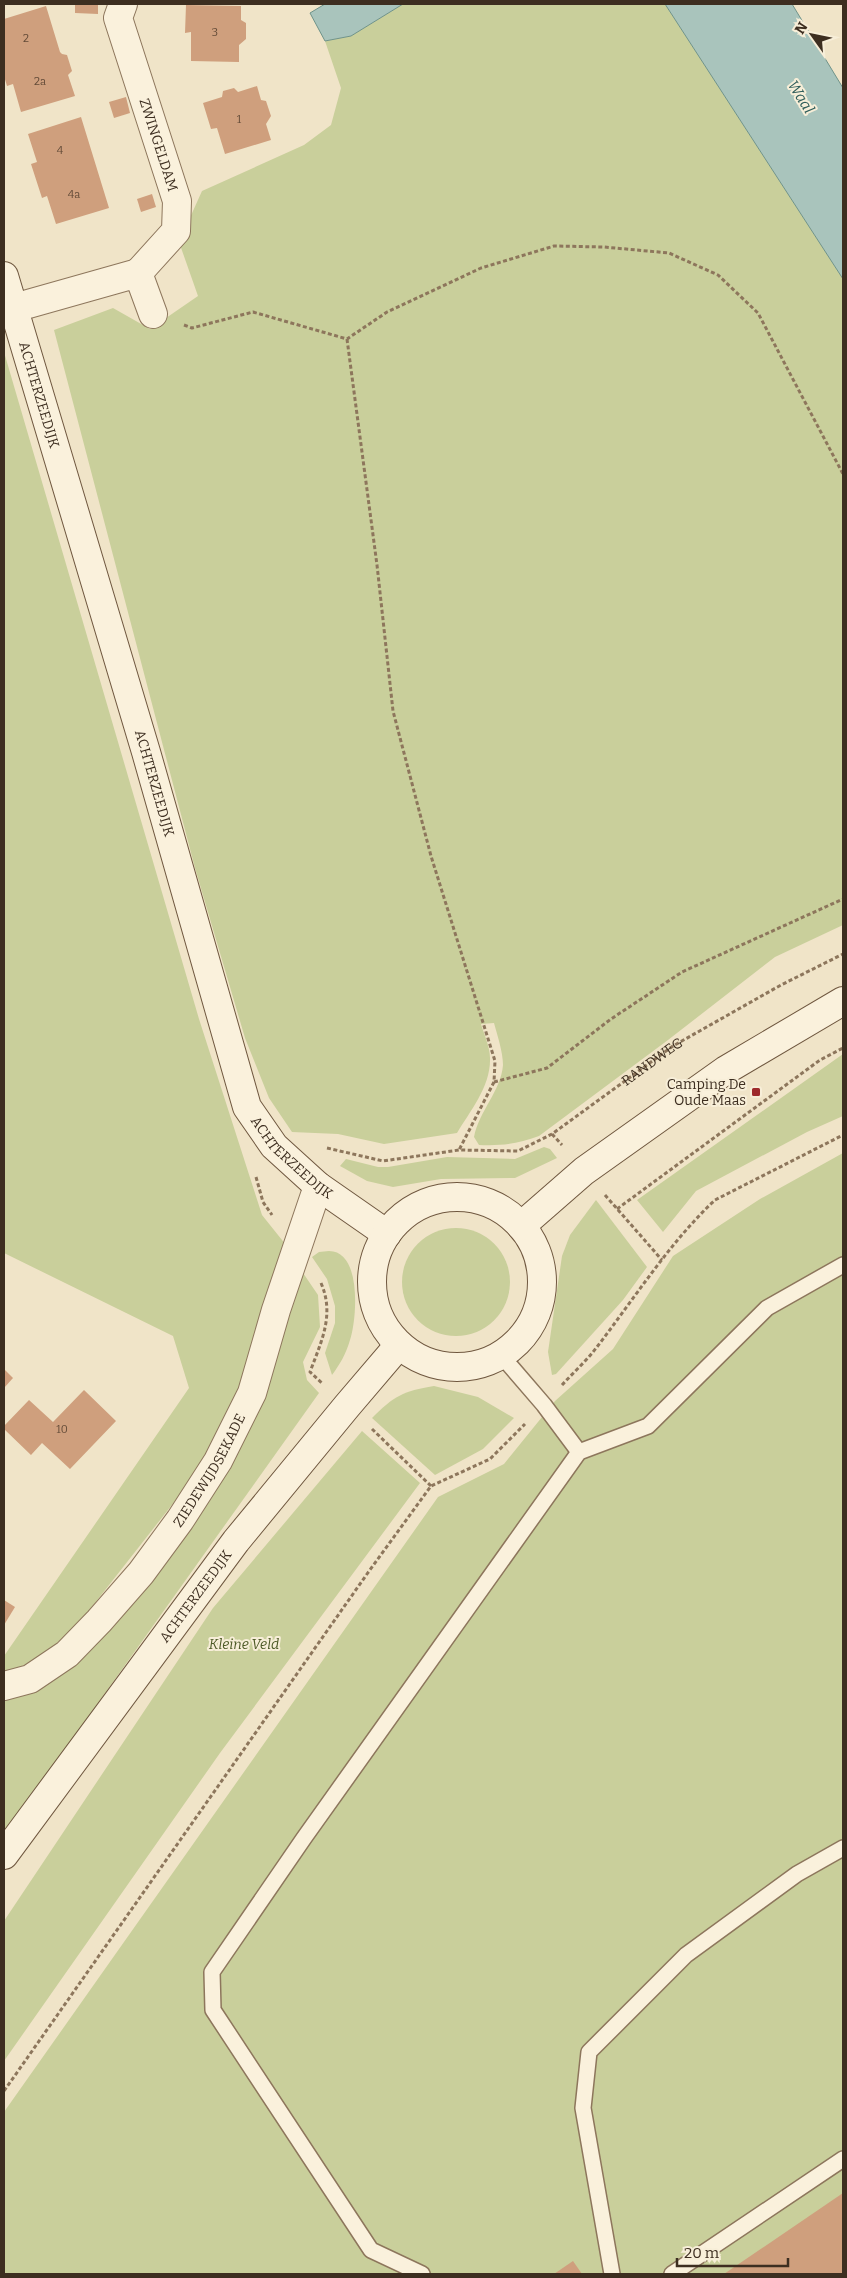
<svg xmlns="http://www.w3.org/2000/svg" width="847" height="2278" font-family="Bitter,serif">
  <style>
    .green { fill: #c9cf9b }
    .water { fill: #a9c4bc; stroke: #6f938a }
    .building { fill: #cf9f7d }
    .lines { fill: none; stroke-linecap: round; stroke-linejoin: round }
    .lane-casing { stroke: #8d765c; stroke-width: 18 }
    .street-casing { stroke: #8d765c; stroke-width: 30 }
    .secondary-casing { stroke: #6f573f; stroke-width: 30 }
    .path { stroke: #8d765c; stroke-width: 3; stroke-dasharray: 4 2.5; stroke-linecap: butt }
    .lane { stroke: #faf1dc; stroke-width: 15 }
    .street { stroke: #faf1dc; stroke-width: 28 }
    .secondary { stroke: #faf1dc; stroke-width: 28 }
    .poi-dot { fill: #9e2a2b; stroke: #f7eed8; stroke-width: 2 }
    .labels { text-anchor: middle; stroke-width: 4; stroke-linejoin: round; paint-order: stroke }
    .number-label { font-size: 11px; fill: #624a37 }
    .street-label { font-size: 14px; fill: #3d2e20; stroke: #f7eed8 }
    .poi-label { font-size: 14px; fill: #3d2e20; stroke: #f7eed8; text-anchor: end }
    .park-label { font-size: 14px; font-style: italic; fill: #4d5a26; stroke: #f7eed8 }
    .water-label { font-size: 15px; font-style: italic; fill: #2f5d5a; stroke: #f7eed8 }
  </style>
  <rect width="100%" height="100%" fill="#f0e4c8"/>
  <g class="green">
    <path d="M403 4H665L843 279V925L775 957 668 1040 539 1136C518 1144 501 1146 479 1145L474 1137C479 1111 501 1091 503 1065 503 1052 497 1034 494 1023L481 1024C484 1034 490 1047 490 1058 491 1086 470 1111 457 1133L384 1144 338 1134 292 1132 269 1098 245 1038 195 868 54 330 113 308 150 329 198 296 179 242 202 191 304 145 331 125 341 88 325 41 351 36Z"/>
    <path d="M4 352 199 1019 262 1215 286 1245 239 1393 193 1478 80 1622 40 1658 4 1674V1656L189 1388 173 1336 4 1253Z"/>
    <path d="M843 1054V1116L807 1132 696 1191 663 1232 637 1200Z"/>
    <path d="M544 1147 550 1149 557 1158 515 1178 441 1179 393 1187 367 1181 340 1166 346 1159 378 1167H388L447 1157 515 1159Z"/>
    <path d="M843 1153V2274H4V2112L438 1497 504 1464 555 1401 613 1349 673 1256 760 1199Z"/>
    <path d="M596 1200 647 1267 623 1300 556 1374 552 1375 548 1352 562 1256 570 1235Z"/>
    <circle cx="456" cy="1282" r="54"/>
    <path d="M329 1251C362 1251 357 1319 350 1340 346 1354 340 1364 332 1375L325 1353 335 1323V1306L327 1279 312 1257 319 1252Z"/>
    <path d="M301 1270 318 1295 320 1327 303 1362 307 1380 319 1393 4 1835V1698L24 1695 70 1668 222 1472Z"/>
    <path d="M434 1386 478 1397 514 1418 483 1449 435 1475 372 1418C394 1396 403 1391 434 1386Z"/>
    <path d="M362 1431 420 1483 220 1753 4 2061V1921L213 1608Z"/>
  </g>
  <g class="water">
    <path d="M325 4H403L351 36 325 41 310 13Z"/>
    <path d="M665 4H792L843 88V279Z"/>
  </g>
  <g class="building">
    <path d="M75 4H98V14L75 13Z"/>
    <path d="M186 5 241 6V20L246 23V39L239 45V62L191 61V32L185 33Z"/>
    <path d="M46 6 60 52 62 54 67 55 72 71 68 75 75 96 21 112 13 84 7 86 4 76V19Z"/>
    <path d="M257 86 261 100 266 101 271 116 266 124 271 140 225 154 217 128 211 129 203 103 222 97 223 91 234 88 238 92Z"/>
    <path d="M126 97 130 113 114 118 109 102Z"/>
    <path d="M81 117 109 208 56 224 47 196 42 198 31 164 37 162 28 134Z"/>
    <path d="M152 194 156 207 141 212 137 199Z"/>
    <path d="M4 1369 13 1378 4 1388Z"/>
    <path d="M84 1390 116 1421 70 1469 42 1443 31 1455 4 1429V1426L29 1400 53 1422Z"/>
    <path d="M4 1600 15 1607 4 1625Z"/>
    <path d="M843 2193V2274H724Z"/>
    <path d="M573 2261 582 2274H554Z"/>
  </g>
  <g class="lines">
    <defs>
      <g id="lane">
        <path d="M501 1355 544 1405 579 1452"/>
        <path d="M422 2274 371 2250 213 2010 212 1972 304 1838 579 1452 648 1426 767 1308 843 1265"/>
        <path d="M612 2274 583 2108 589 2052 686 1955 797 1874 843 1848"/>
        <path d="M672 2274 843 2159"/>
      </g>
      <g id="street">
        <path id="s2" d="M123 4 118 18 177 201 176 231 138 273"/>
        <path d="M14 308 138 273 153 314"/>
        <path id="s3" d="M4 1686 30 1679 67 1654 99 1621 141 1573 180 1520 218 1461 252 1393 276 1310 318 1186"/>
      </g>
      <g id="secondary">
        <path id="s4" d="M4 276 146 752 247 1107 274 1146 318 1186 387 1234"/>
        <circle cx="457" cy="1282" r="85"/>
        <path d="M521 1226 584 1171 726 1070 843 1001"/>
        <path id="s5" d="M4 1855 236 1541 347 1406 399 1345"/>
      </g>
    </defs>
    <use href="#lane" class="lane-casing"/>
    <use href="#street" class="street-casing"/>
    <use href="#secondary" class="secondary-casing"/>
    <g class="path">
      <path d="M184 325 192 328 253 312 347 339 387 312 481 268 554 246 604 247 669 253 718 275 758 313 843 474"/>
      <path d="M347 339 377 565 393 711 431 856 495 1061 494 1082 459 1150"/>
      <path d="M494 1082 547 1068 611 1019 682 972 843 899"/>
      <path d="M552 1134 562 1145"/>
      <path id="s1" d="M327 1148 383 1161 459 1150 518 1151 552 1134 673 1046 781 985 843 954"/>
      <path d="M256 1177 263 1202 272 1215"/>
      <path d="M605 1195 662 1260"/>
      <path d="M617 1209 820 1060 843 1048"/>
      <path d="M321 1283C335 1315 321 1342 310 1372L323 1384"/>
      <path d="M562 1385C572 1374 584 1363 593 1352 633 1301 668 1244 715 1200L843 1135"/>
      <path d="M372 1429 431 1486"/>
      <path d="M4 2091 367 1574 431 1486 490 1459 525 1424"/>
    </g>
    <use href="#lane" class="lane"/>
    <use href="#street" class="street"/>
    <use href="#secondary" class="secondary"/>
  </g>
  <rect class="poi-dot" x="751" y="1087" width="10" height="10" rx="2.5"/>
  <g class="labels">
    <g class="number-label">
      <text x="215" y="36">3</text>
      <text x="26" y="42">2</text>
      <text x="40" y="85">2a</text>
      <text x="239" y="123">1</text>
      <text x="60" y="154">4</text>
      <text x="74" y="198">4a</text>
      <text x="62" y="1433">10</text>
    </g>
    <g class="street-label">
      <text dy="5" stroke="none"><textPath href="#s2" startOffset="148">ZWINGELDAM</textPath></text>
      <text dy="5" stroke="none"><textPath href="#s4" startOffset="124">ACHTERZEEDIJK</textPath></text>
      <text dy="5" stroke="none"><textPath href="#s4" startOffset="529">ACHTERZEEDIJK</textPath></text>
      <text dy="5" stroke="none"><textPath href="#s1" startOffset="355">RANDWEG</textPath></text>
      <text dy="5" stroke="none"><textPath href="#s4" startOffset="934">ACHTERZEEDIJK</textPath></text>
      <text dy="5" stroke="none"><textPath href="#s3" startOffset="305">ZIEDEWIJDSEKADE</textPath></text>
      <text dy="5" stroke="none"><textPath href="#s5" startOffset="322">ACHTERZEEDIJK</textPath></text>
    </g>
    <g class="poi-label">
      <text x="746" y="1089">Camping De<tspan x="746" dy="16">Oude Maas</tspan></text>
    </g>
    <g class="park-label">
      <text x="244" y="1649">Kleine Veld</text>
    </g>
    <g class="water-label">
      <text transform="translate(801 97) rotate(58)" y="5">Waal</text>
    </g>
  </g>
  <rect width="847" height="2278" fill="none" stroke="#3d2e20" stroke-width="10"/>
  <g transform="translate(812 35) rotate(303)" stroke="#f7eed8" stroke-width="4" paint-order="stroke">
  <path d="M0-4L9 19L0 12L-9 19Z" fill="#3d2e20"/>
  <text y="-8" font-size="14" font-weight="bold" text-anchor="middle" fill="#3d2e20">N</text>
  </g>
  <path d="M677 2258v8h111v-8" fill="none" stroke="#3d2e20" stroke-width="2.5"/>
  <text x="684" y="2258" font-size="15" fill="#3d2e20" stroke="#f7eed8" stroke-width="4" paint-order="stroke">20 m</text>
</svg>
